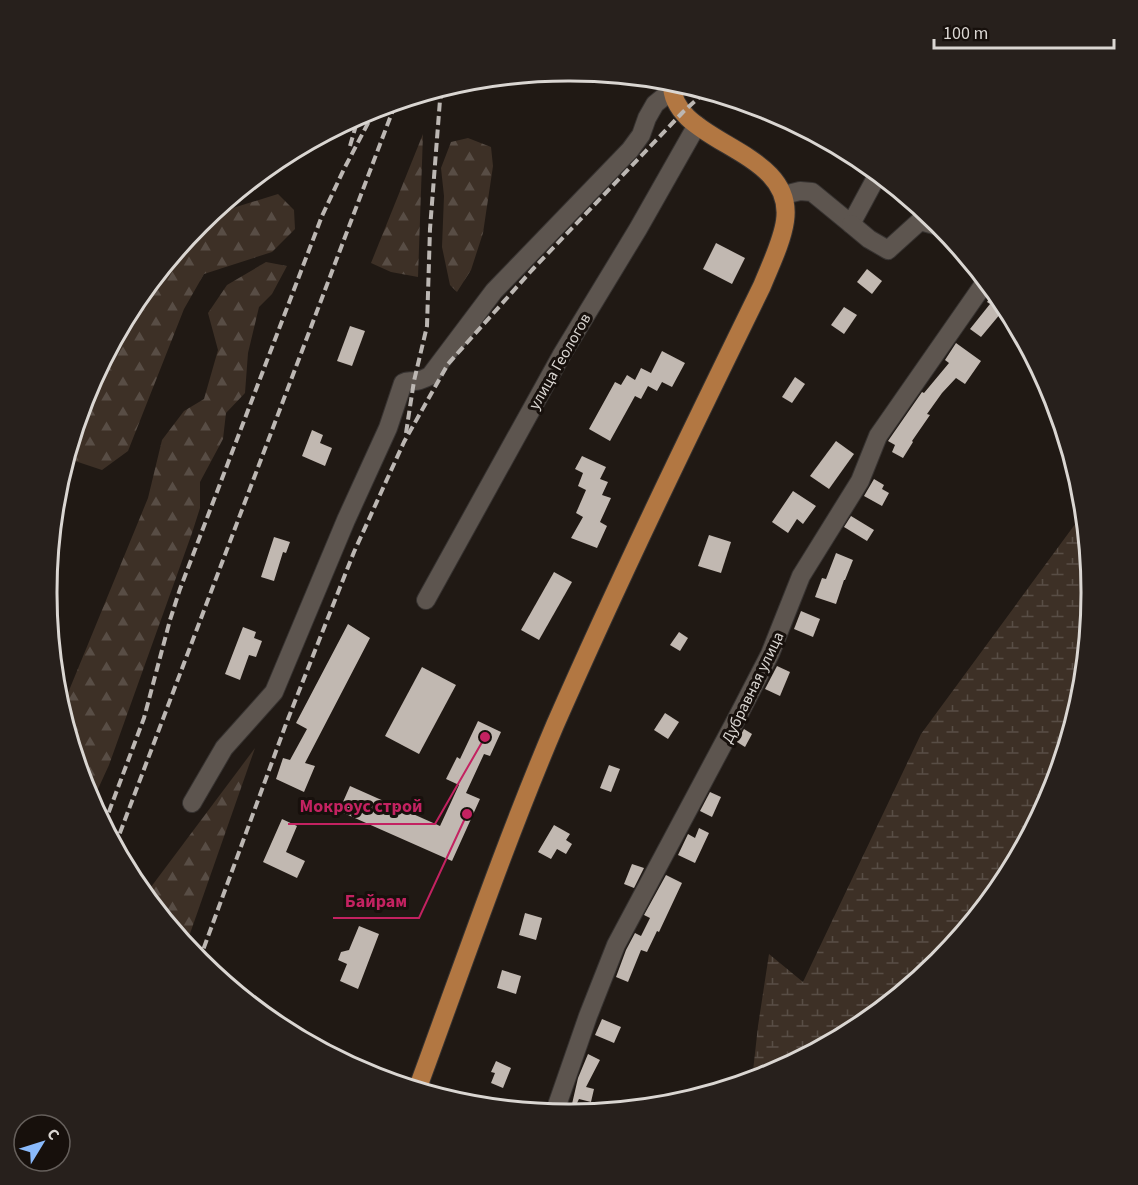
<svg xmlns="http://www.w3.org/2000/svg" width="1138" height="1185" font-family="'Source Sans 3',sans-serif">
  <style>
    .forest { fill: url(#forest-firs) }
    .wetland { fill: url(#wetland-marsh) }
    .building { fill: #c1b8b1 }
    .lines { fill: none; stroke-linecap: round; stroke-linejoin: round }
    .minor-casing { stroke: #373331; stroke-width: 20 }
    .major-casing { stroke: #373331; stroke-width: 20 }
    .minor { stroke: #5d554f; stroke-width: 18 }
    .major { stroke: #b27742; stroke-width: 18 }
    .rail { stroke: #bcb7b3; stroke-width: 4; stroke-dasharray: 9 4.5; stroke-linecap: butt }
    .labels { text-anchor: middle; stroke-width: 6; stroke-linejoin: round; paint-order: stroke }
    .street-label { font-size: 16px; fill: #dad6d2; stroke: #17100c }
    .rim { fill: none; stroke: #dad6d2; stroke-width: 3 }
    .leader { fill: none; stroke: #c32261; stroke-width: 2 }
    .callout-dot { fill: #c32261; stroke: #17100c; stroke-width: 2 }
    .callout-label { font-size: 18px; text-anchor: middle; font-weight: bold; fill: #c32261; stroke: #17100c; stroke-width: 6; stroke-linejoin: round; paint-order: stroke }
  </style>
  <defs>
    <pattern id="forest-firs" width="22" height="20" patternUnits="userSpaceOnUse" patternTransform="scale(1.5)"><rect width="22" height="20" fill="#3d3026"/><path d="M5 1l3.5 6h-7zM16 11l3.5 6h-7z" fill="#584d45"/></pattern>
    <pattern id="wetland-marsh" width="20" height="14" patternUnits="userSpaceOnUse" patternTransform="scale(1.5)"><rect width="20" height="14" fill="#3d3026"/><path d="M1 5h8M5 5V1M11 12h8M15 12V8" fill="none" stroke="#584d45"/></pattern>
  </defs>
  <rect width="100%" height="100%" fill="#201914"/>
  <g class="forest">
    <path d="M423 134 418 277 391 272 371 263Z"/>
    <path d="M468 138 491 147 493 166 483 233 471 270 457 292 450 285 442 247 444 196 441 168 451 142Z"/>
    <path d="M278 194 294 210 295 229 272 252 204 274 184 309 128 451 102 470 66 458 86 392 135 302 200 223 207 216Z"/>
    <path d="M266 262 287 266 272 294 259 307 248 353 245 393 226 413 223 439 200 482V508L192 533 109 765 92 802 86 792 61 710 148 498 162 440 184 411 204 399 218 350 208 313 227 285Z"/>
    <path d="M255 748 186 945 145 895Z"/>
  </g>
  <path class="wetland" d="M1084 512 1091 592 1081 695 1052 793 1003 883 938 962 859 1027 769 1075 752 1080 758 1026 769 954 803 982 921 734Z"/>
  <g class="building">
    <path d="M716 243 745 258 732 284 703 269Z"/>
    <path d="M867 269 882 281 872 294 857 282Z"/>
    <path d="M994 291 1006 307 981 337 970 329 990 304 987 302Z"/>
    <path d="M844 307 857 315 844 334 831 325Z"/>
    <path d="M350 326 365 331 352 366 337 361Z"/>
    <path d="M956 343 981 361 965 384 956 378 942 393 927 414 930 415 912 441 913 442 903 458 892 452 895 445 888 441 922 392 924 393 949 363 945 360Z"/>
    <path d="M662 351 685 363 672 387 662 382 657 391 648 386 641 399 635 396 610 441 589 429 615 382 621 385 627 375 635 380 641 368 651 373Z"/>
    <path d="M795 377 805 384 792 403 782 397Z"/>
    <path d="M312 430 323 435 320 443 332 448 325 466 302 456Z"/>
    <path d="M836 441 854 454 829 489 810 476Z"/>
    <path d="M582 456 606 467 600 479 608 482 602 495 611 498 600 522 607 526 597 548 571 538 583 517 576 513 586 490 578 486 583 473 575 469Z"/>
    <path d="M874 479 884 485 882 489 889 493 882 506 864 496Z"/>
    <path d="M793 491 816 506 803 524 797 519 788 533 772 522Z"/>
    <path d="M851 516 874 530 867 541 844 527Z"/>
    <path d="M709 535 731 542 721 573 698 566Z"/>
    <path d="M274 537 290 542 286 553 283 552 274 581 261 577Z"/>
    <path d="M836 553 853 560 845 580H844L836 604 815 597 822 578 826 579Z"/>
    <path d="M554 572 572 582 539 640 521 630Z"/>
    <path d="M801 611 820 619 813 637 794 629Z"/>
    <path d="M348 624 370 638 305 763 315 766 304 792 276 779 283 758 290 760 307 729 296 723Z"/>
    <path d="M243 627 256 632 254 638 262 641 256 657 249 655 240 680 225 674Z"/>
    <path d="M679 632 688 638 680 651 670 645Z"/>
    <path d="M777 666 790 672 780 696 765 689Z"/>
    <path d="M422 667 456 685 419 754 385 736Z"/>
    <path d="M665 713 679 722 668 739 654 730Z"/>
    <path d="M478 721 501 732 490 756 484 754 466 793 480 799 452 861 339 811 350 786 440 826 459 785 446 779 457 757 460 759Z"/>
    <path d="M744 729 752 734 745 747 737 742Z"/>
    <path d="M609 765 620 769 611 792 600 788Z"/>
    <path d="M710 792 721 797 712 817 700 811Z"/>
    <path d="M282 819 297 826 286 852 305 861 297 878 263 862Z"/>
    <path d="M554 825 570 834 566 840 572 844 566 854 557 849 551 859 538 852Z"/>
    <path d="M699 828 709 833 695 863 678 855 688 834 695 838Z"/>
    <path d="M632 864 644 868 634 888 624 884Z"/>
    <path d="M666 875 682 883 659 932 657 931 647 952 641 950 628 982 616 977 626 950 635 933 641 936 650 918 644 915Z"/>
    <path d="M525 913 542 918 536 940 519 935Z"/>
    <path d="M359 926 379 934 358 989 340 981 347 964 338 960 341 952 349 950Z"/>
    <path d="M502 970 521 976 516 994 497 988Z"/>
    <path d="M602 1019 621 1027 614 1043 595 1035Z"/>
    <path d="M588 1054 600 1060 586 1087 594 1089 591 1102 579 1099 576 1105 572 1104 578 1078Z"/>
    <path d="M496 1061 511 1068 503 1088 491 1083 495 1073 491 1072Z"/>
  </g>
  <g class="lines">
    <defs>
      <g id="minor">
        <path d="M784 195 800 191 812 192 851 224 878 174"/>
        <path d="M851 224 869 239 888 250 920 221 942 227"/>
        <path d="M426 600 561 356 638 229 697 125"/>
        <path d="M192 803 224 748 274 692 346 520 388 428 403 383C408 380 410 382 415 381 420 381 425 378 430 376L494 291 630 150 641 135 647 118 655 104 671 91"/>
        <path d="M554 1114 588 1016 616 945 737 718 770 654 801 576 860 481 878 436 986 281"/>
      </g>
      <path id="major" d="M417 1090C462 968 504 845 555 725 620 577 691 431 762 286 770 266 782 242 785 221 796 146 667 145 672 80"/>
    </defs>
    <use href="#minor" class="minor-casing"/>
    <use href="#major" class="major-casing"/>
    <use href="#minor" class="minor"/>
    <use href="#major" class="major"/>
    <g class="rail">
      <path d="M350 146 359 115"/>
      <path d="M406 433 414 381 427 326 430 229 440 100 444 87"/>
      <path d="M104 825 144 718 170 620 180 589 322 216 344 169 376 108"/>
      <path d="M115 846 396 102"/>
      <path d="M199 961 286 724 354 552 404 442 448 364 532 270 683 112 706 91"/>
    </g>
  </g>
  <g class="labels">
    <g class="street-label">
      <text transform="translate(559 361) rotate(-60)" y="6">улица Геологов</text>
      <text transform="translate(752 687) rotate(-64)" y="6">Дубравная улица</text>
    </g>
  </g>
  <path d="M0 0H1138V1185H0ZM568 81H570A511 511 0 0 1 1081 592V593A511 511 0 0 1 570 1104H568A511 511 0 0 1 57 593V592A511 511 0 0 1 568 81Z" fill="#27201c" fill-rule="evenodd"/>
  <path class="rim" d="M568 81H570A511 511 0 0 1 1081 592V593A511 511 0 0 1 570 1104H568A511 511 0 0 1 57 593V592A511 511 0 0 1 568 81Z"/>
  <path class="leader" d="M485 737L435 824H288M467 814L419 918H333"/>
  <g class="callout-dot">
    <circle cx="485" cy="737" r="6"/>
    <circle cx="467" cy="814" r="6"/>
  </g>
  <g class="callout-label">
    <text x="361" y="812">Мокроус строй</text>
    <text x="376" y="907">Байрам</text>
  </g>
  <g transform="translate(42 1143) rotate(52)"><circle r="28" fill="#17100c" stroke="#655f5b" stroke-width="1.5"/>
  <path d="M0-4.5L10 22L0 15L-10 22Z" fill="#8abafc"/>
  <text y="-9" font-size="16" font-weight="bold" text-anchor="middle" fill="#dad6d2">С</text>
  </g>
  <path d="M934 39v9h180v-9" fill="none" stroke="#dad6d2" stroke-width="3"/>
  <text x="943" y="39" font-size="18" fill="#dad6d2" stroke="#17100c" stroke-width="4.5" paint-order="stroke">100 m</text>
</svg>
